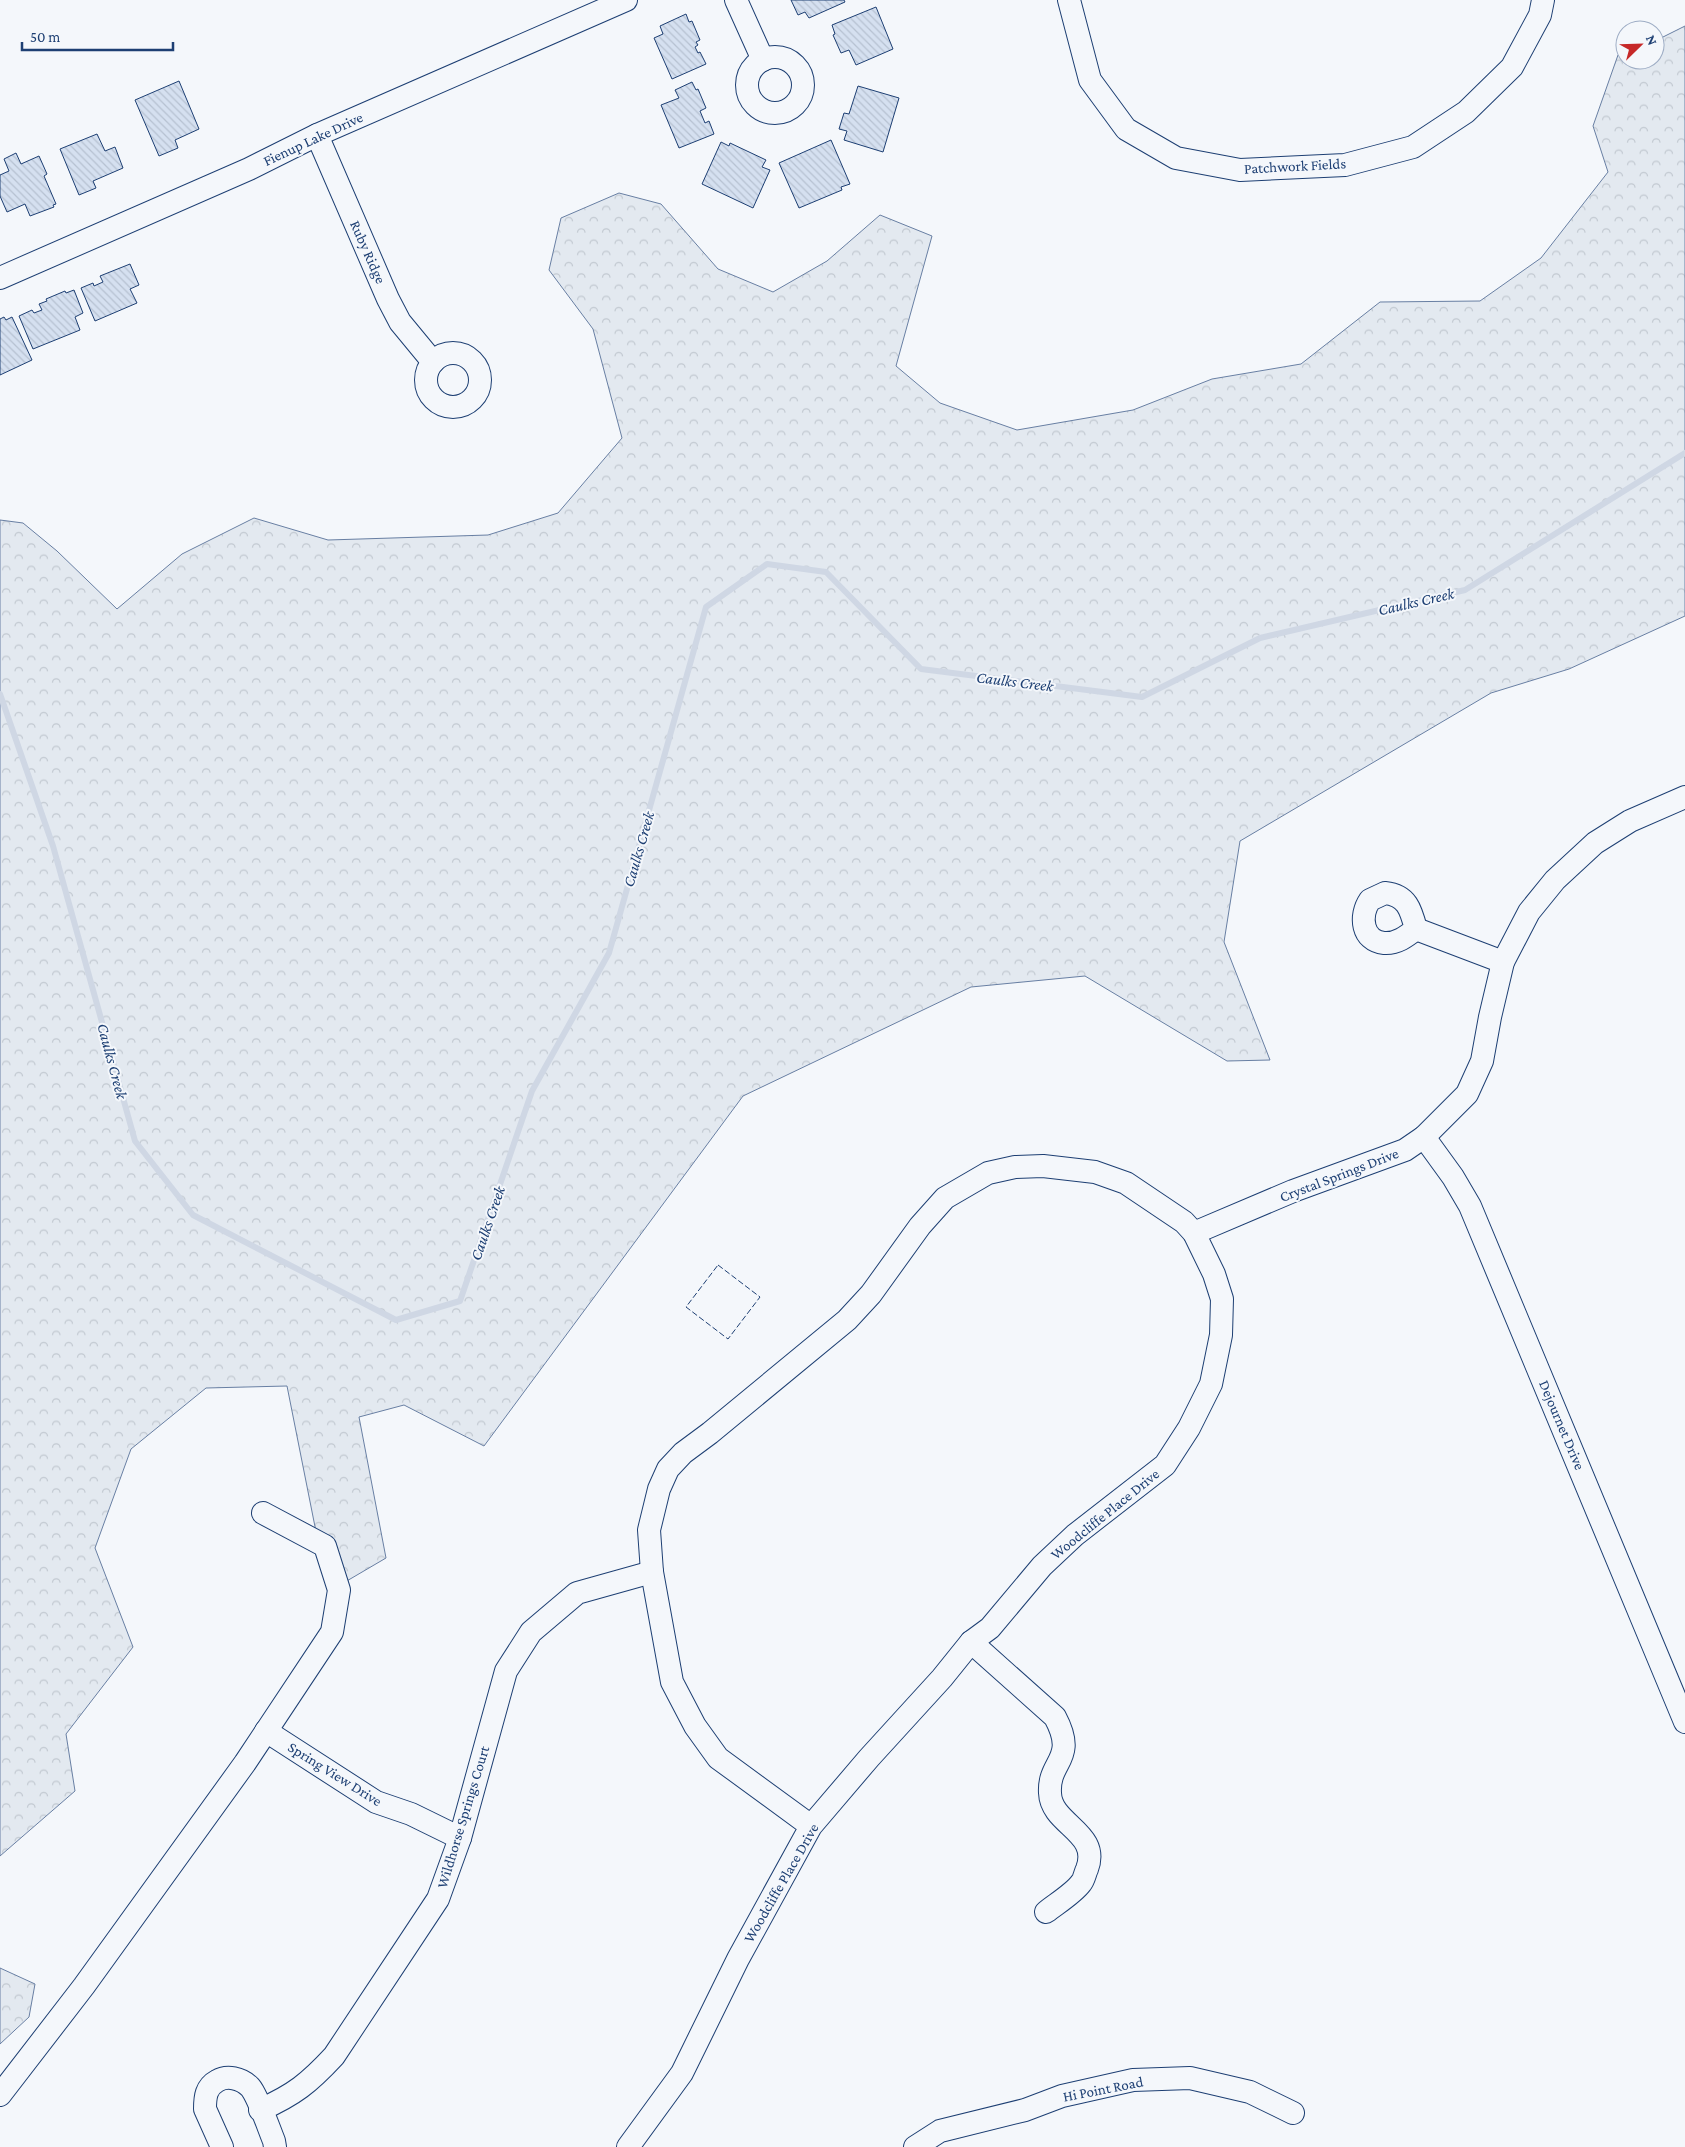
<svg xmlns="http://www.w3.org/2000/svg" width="1685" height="2147" font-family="'Crimson Pro',serif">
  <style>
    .forest { fill: url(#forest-crowns); stroke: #687fa3 }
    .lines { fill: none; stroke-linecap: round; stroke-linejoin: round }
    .stream { stroke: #cfd7e4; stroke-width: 6 }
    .building { fill: url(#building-back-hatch); stroke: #1d3f73 }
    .minor-casing { stroke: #1d3f73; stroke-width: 24 }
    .minor { stroke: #f4f7fb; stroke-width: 22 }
    .fence { stroke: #1d3f73; stroke-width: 1; stroke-dasharray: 6 2.5; stroke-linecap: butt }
    .labels { text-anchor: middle; stroke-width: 4; stroke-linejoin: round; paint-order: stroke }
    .street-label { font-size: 15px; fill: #1d3f73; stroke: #f4f7fb }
    .water-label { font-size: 16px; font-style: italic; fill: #1d3f73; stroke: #f4f7fb }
  </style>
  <defs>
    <pattern id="forest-crowns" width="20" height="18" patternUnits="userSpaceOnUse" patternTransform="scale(1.25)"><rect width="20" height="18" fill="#e3e9f0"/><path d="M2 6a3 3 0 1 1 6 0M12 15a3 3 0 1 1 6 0" fill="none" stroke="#c2c9d1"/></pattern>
    <pattern id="building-back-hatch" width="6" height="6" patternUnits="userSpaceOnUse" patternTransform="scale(1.25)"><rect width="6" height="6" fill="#d5e0f0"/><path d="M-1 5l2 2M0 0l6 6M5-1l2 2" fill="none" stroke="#b6c1d1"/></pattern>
  </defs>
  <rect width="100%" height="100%" fill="#f4f7fb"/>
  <g class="forest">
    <path d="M1685 26V616L1569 669 1491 693 1240 841 1224 942 1270 1060 1227 1061 1085 976 971 987 743 1096 484 1446 404 1405 359 1417 386 1558 328 1592 287 1386 206 1388 131 1449 95 1548 133 1647 66 1734 75 1791 0 1856V520L23 523 57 551 117 609 182 554 254 518 328 540 488 535 558 513 622 438 593 329 549 270 561 218 619 193 661 204 718 269 773 292 827 261 880 215 932 236 896 366 940 403 1017 430 1133 410 1212 379 1301 364 1380 302 1480 301 1541 258 1608 172 1593 126 1618 55 1625 53V60H1655V41Z"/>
    <path d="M0 1968 35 1984 29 2017 0 2044Z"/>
  </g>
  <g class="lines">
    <path class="stream" d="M0 694 53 846 135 1141 193 1215 396 1320 460 1301 532 1091 609 953 706 607 767 564 826 572 921 669 1142 697 1260 638 1465 590 1685 453"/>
  </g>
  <g class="building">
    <path d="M791 0H844L845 2 809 18 805 12 798 15Z"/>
    <path d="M876 7 893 49 856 65 849 50 841 53 833 35 835 34 832 25Z"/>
    <path d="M686 14 689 22 692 21 700 40 696 42 698 45 695 47 698 53 700 52 706 64 672 79 654 38 663 34 660 26Z"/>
    <path d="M179 81 199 129 175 140 178 148 159 156 135 100Z"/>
    <path d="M692 82 696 90 698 89 706 108 700 111 705 123 709 121 714 134 679 148 661 105 679 98 675 90Z"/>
    <path d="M858 86 899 98 883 152 844 140 847 131 839 129 844 113 849 114Z"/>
    <path d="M97 134 105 151 115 147 123 168 93 181 96 188 79 195 60 149Z"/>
    <path d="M831 140 850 184 841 187 842 190 799 208 779 163Z"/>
    <path d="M721 142 729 146 730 143 766 160 762 167 770 170 753 208 702 184Z"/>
    <path d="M16 153 21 164 39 156 47 174 44 176 56 204 53 205 54 207 30 216 25 204 7 212 0 196V175L9 171 4 159Z"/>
    <path d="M130 264 139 285 130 289 137 303 95 321 81 288 93 283 94 286 103 282 100 276Z"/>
    <path d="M74 290 83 313 75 317 80 330 33 349 19 316 32 310 34 313 42 310 39 304 47 301 46 299 65 291 66 293Z"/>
    <path d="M4 317 6 320 12 317 32 360 0 375V319Z"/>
  </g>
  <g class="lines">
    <defs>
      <g id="minor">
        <path d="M736 0 763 60"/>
        <path d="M1069 0 1090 80 1126 129 1176 158 1240 170 1345 165 1413 147 1466 112 1512 67 1540 15 1543 0"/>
        <circle cx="775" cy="85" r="28"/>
        <path d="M317 135 388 299 400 322 433 362"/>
        <path d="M0 278 249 169 317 135 626 0"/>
        <circle cx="453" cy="380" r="27"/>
        <path d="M1385 893C1407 895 1411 910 1416 929 1407 936 1397 944 1384 943 1362 941 1359 916 1370 900Z"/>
        <path d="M1416 929 1503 962"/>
        <path d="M1424 1137 1453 1177 1470 1206 1685 1722"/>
        <path d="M1194 1233 1293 1191 1405 1150 1424 1137 1467 1094 1482 1061 1490 1017 1503 962 1529 912 1555 880 1595 843 1630 821 1685 797"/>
        <path d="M971 1642 1055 1717C1078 1760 1048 1760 1050 1793 1051 1825 1101 1832 1087 1869 1085 1873 1084 1880 1081 1883 1074 1893 1056 1904 1046 1912"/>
        <path d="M266 1731 376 1802 411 1814 460 1838"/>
        <path d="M0 2095 84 1986 245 1763 332 1632 339 1590 325 1546 263 1513"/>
        <path d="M260 2110C294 2095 309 2083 334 2056L438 1899 460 1838 506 1671 531 1632 577 1593 652 1572"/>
        <path d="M222 2147 205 2109C205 2097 206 2087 217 2081 227 2075 241 2078 250 2087 258 2096 269 2129 274 2141L275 2147"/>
        <path d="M628 2147 682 2073 738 1959 811 1826 869 1758 942 1678 971 1642 990 1628 1042 1566 1075 1535 1165 1465 1189 1428 1211 1384 1221 1335 1222 1299 1214 1274 1194 1233 1184 1222 1126 1183 1095 1172 1043 1166 1015 1167 988 1173 945 1198 920 1226 871 1294 847 1320 710 1433 683 1453 668 1469 659 1489 649 1530 652 1572 672 1682 695 1726 718 1758 811 1826"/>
        <path d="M915 2147 940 2131 1025 2110 1062 2096 1133 2080 1190 2078 1250 2092 1293 2113"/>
      </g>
    </defs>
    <use href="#minor" class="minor-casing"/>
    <use href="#minor" class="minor"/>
    <path class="fence" d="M718 1265 760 1297 728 1339 686 1307Z"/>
  </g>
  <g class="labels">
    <g class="street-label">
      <text transform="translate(313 139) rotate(-25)" y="5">Fienup Lake Drive</text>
      <text transform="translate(1295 166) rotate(-3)" y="5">Patchwork Fields</text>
      <text transform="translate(368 252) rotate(66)" y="5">Ruby Ridge</text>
      <text transform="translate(1339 1175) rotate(-21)" y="5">Crystal Springs Drive</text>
      <text transform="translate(1562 1425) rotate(67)" y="5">Dejournet Drive</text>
      <text transform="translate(1105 1514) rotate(-39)" y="5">Woodcliffe Place Drive</text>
      <text transform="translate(335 1774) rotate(32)" y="5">Spring View Drive</text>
      <text transform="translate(463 1817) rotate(-73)" y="5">Wildhorse Springs Court</text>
      <text transform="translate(781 1883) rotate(-60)" y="5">Woodcliffe Place Drive</text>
      <text transform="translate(1103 2089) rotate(-11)" y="5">Hi Point Road</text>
    </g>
    <g class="water-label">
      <text transform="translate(1416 601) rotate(-13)" y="6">Caulks Creek</text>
      <text transform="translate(1015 681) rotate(7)" y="6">Caulks Creek</text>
      <text transform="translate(638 849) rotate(-74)" y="6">Caulks Creek</text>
      <text transform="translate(113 1061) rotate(75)" y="6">Caulks Creek</text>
      <text transform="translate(487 1223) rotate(-71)" y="6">Caulks Creek</text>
    </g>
  </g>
  <g transform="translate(1640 45) rotate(67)"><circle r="24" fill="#f4f7fb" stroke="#9eadc5"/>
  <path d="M0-4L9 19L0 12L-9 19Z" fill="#c62828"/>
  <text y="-8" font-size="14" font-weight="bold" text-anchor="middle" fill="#1d3f73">N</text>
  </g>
  <path d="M22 42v8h151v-8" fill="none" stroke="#1d3f73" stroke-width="2.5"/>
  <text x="30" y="42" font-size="15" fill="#1d3f73" stroke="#f4f7fb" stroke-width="4" paint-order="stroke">50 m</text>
</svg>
